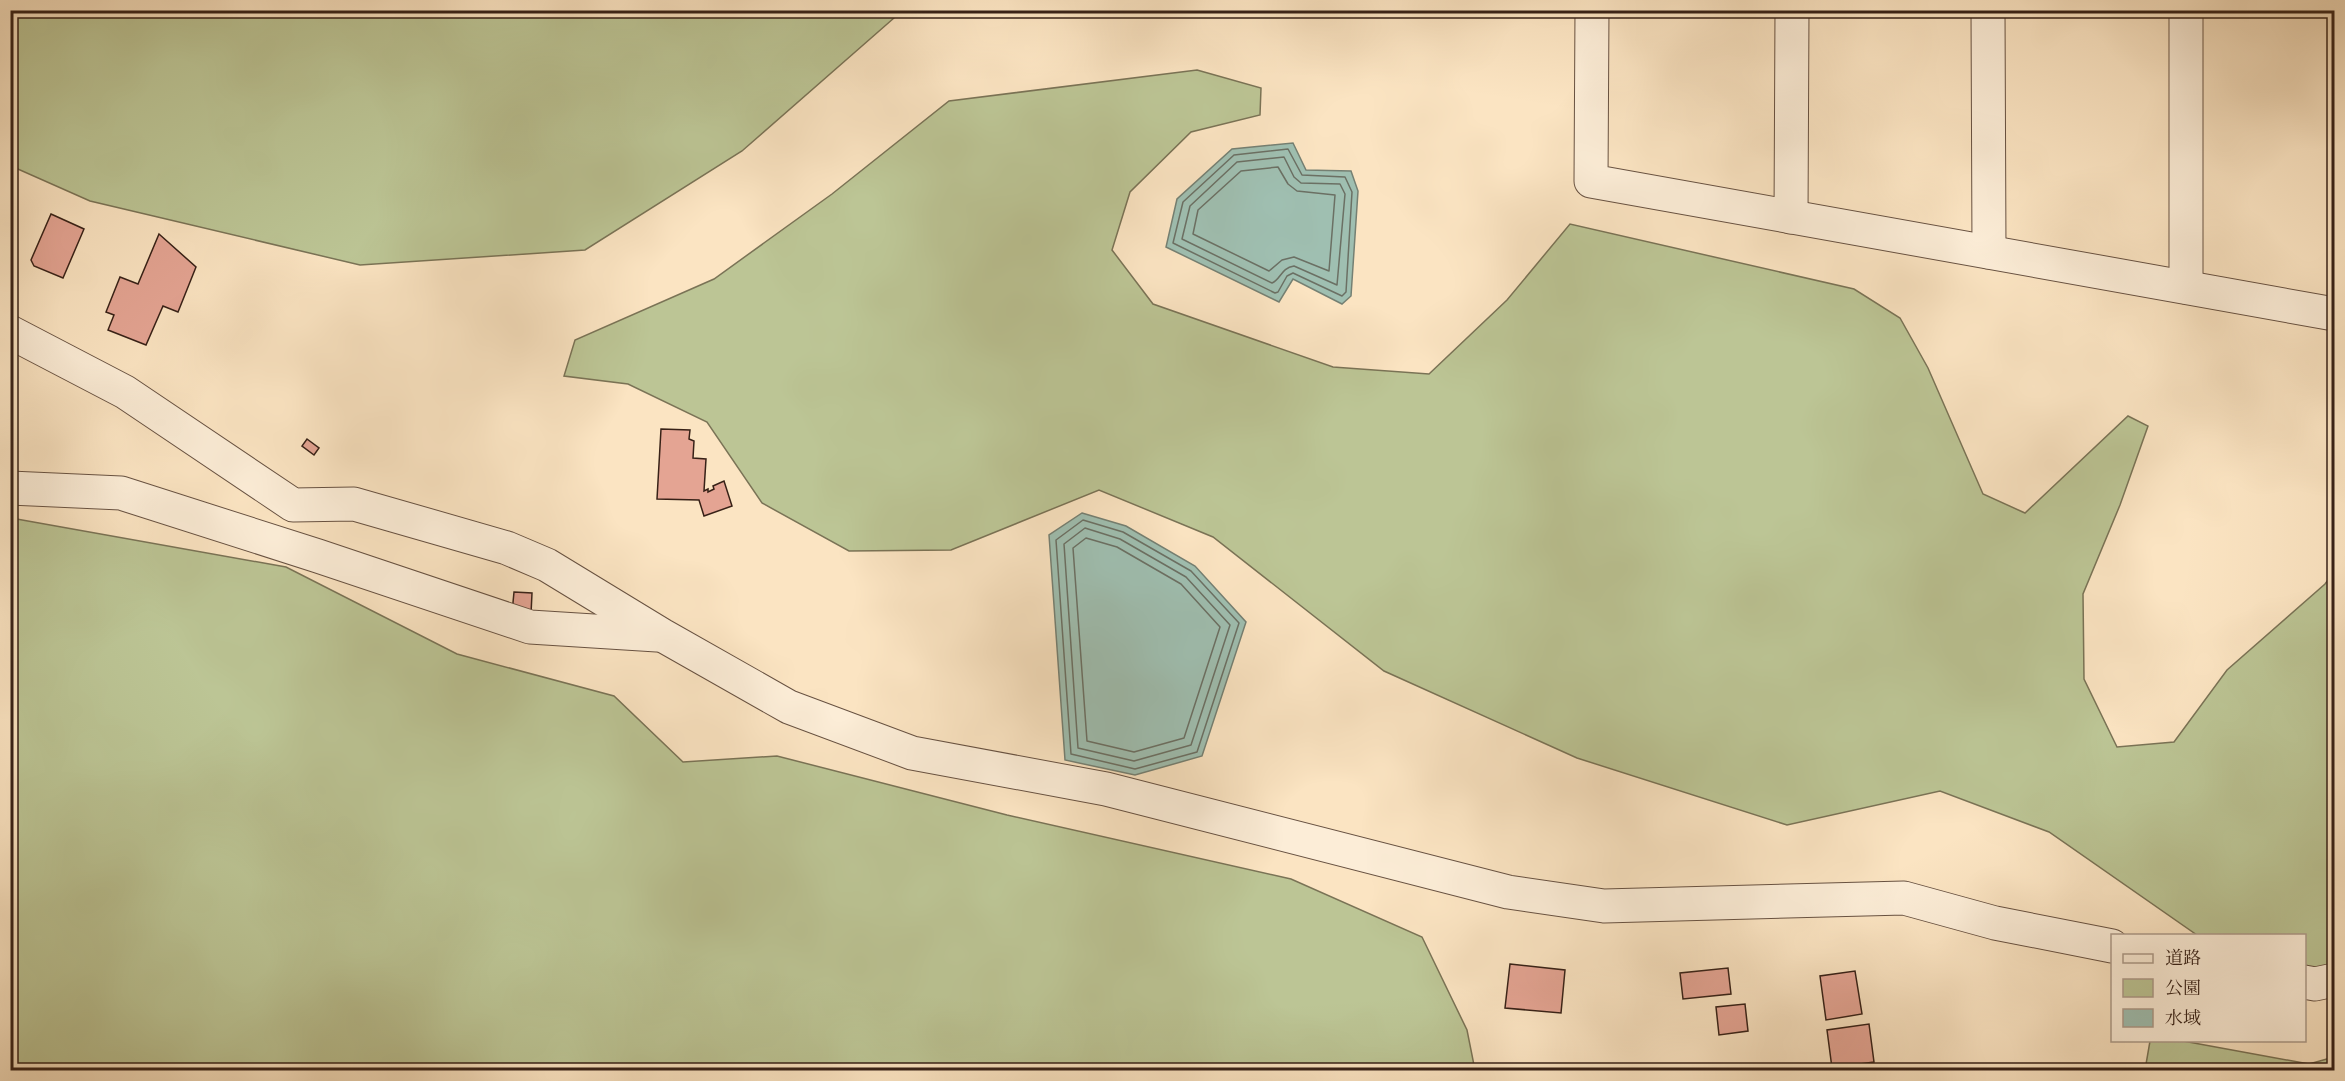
<svg xmlns="http://www.w3.org/2000/svg" width="2345" height="1081" font-family="'Sorts Mill Goudy','Noto Serif JP',serif">
  <style>
    .green { fill: #bcc595; stroke: #7a7356; stroke-width: 1.5 }
    .water { fill: #9fbfb1; stroke: #758073; stroke-width: 1.5 }
    .lines { fill: none; stroke-linecap: round; stroke-linejoin: round }
    .shore { stroke: #6b7064; stroke-width: 1.5 }
    .building { fill: #e4a493; stroke: #372117; stroke-width: 1.5 }
    .minor-casing { stroke: #685242; stroke-width: 35 }
    .minor { stroke: #fcedd7; stroke-width: 33 }
  </style>
  <rect width="100%" height="100%" fill="#fbe4c2"/>
  <filter id="stains"><feTurbulence type="fractalNoise" baseFrequency=".00333" numOctaves="4"/><feColorMatrix values="0 0 0 0 .2 0 0 0 0 .09 0 0 0 0 .02 0 0 0 .5 -.17"/></filter>
  <radialGradient id="worn" r=".72"><stop offset=".6" stop-color="#630" stop-opacity="0"/><stop offset="1" stop-color="#630" stop-opacity=".3"/></radialGradient>
  <g class="green">
    <path d="M11 10H902V11L742 151 585 250 360 265 90 201 11 166Z"/>
    <path d="M1197 70 1261 88 1260 115 1191 132 1130 192 1112 250 1153 304 1333 367 1429 374 1507 300 1570 224 1854 289 1900 318 1928 368 1983 494 2025 513 2128 416 2148 426 2120 505 2083 594 2084 679 2117 747 2174 742 2227 670 2325 584 2334 572V995L2305 996 2304 936 2197 935 2049 832 1940 791 1787 825 1577 758 1384 671 1213 537 1099 490 951 550 849 551 762 503 707 422 628 384 564 376 575 340 714 279 832 194 949 101Z"/>
    <path d="M11 518 286 567 457 654 614 696 683 762 777 756 1007 815 1291 879 1422 937 1467 1030 1475 1070H11Z"/>
    <path d="M2150 1041H2183L2309 1064 2334 1057V1070H2145Z"/>
  </g>
  <g class="water">
    <path d="M1293 143 1306 170 1351 171 1358 191 1351 296 1342 304 1293 279 1279 302 1166 247 1177 199 1232 149Z"/>
    <path d="M1082 513 1126 526 1195 566 1246 622 1202 756 1135 775 1065 760 1049 535Z"/>
  </g>
  <g class="lines">
    <g class="shore">
      <path d="M1288 149 1302 175 1345 177 1352 192 1346 292 1342 296 1293 273 1287 276 1278 292 1275 293 1173 243 1183 202 1234 155Z"/>
      <path d="M1284 157 1294 177 1301 183 1340 184 1345 194 1337 285 1294 266C1281 268 1281 279 1272 283L1182 239 1190 206 1237 162Z"/>
      <path d="M1278 167 1288 184 1297 191 1335 195 1329 271 1294 257 1282 260 1269 271 1193 234 1198 210 1241 171Z"/>
      <path d="M1083 520 1123 532 1191 571 1239 623 1197 752 1135 769 1071 754 1056 540Z"/>
      <path d="M1085 528 1120 539 1186 577 1230 625 1191 745 1134 761 1078 748 1064 544Z"/>
      <path d="M1086 538 1117 547 1181 584 1220 627 1184 738 1134 752 1087 741 1073 548Z"/>
    </g>
  </g>
  <g class="building">
    <path d="M51 214 84 229 63 278 34 266 31 260Z"/>
    <path d="M159 234 196 267 178 312 163 306 146 345 108 330 114 315 106 312 120 277 138 284Z"/>
    <path d="M661 429 690 430 689 439 694 441 693 458 706 459 704 491 708 489V492L714 489 713 486 724 481 732 506 704 516 699 500 657 499Z"/>
    <path d="M307 439 319 448 314 455 302 446Z"/>
    <path d="M514 592 532 593 531 614 512 613Z"/>
    <path d="M1510 964 1565 970 1561 1013 1505 1008Z"/>
    <path d="M1728 968 1731 994 1683 999 1680 973Z"/>
    <path d="M1855 971 1862 1014 1826 1020 1820 976Z"/>
    <path d="M1745 1004 1748 1031 1719 1035 1716 1007Z"/>
    <path d="M1869 1024 1874 1062 1832 1068 1827 1030Z"/>
  </g>
  <g class="lines">
    <defs>
      <g id="minor">
        <path d="M1592 10 1591 181 2334 314"/>
        <path d="M1988 10 1989 252"/>
        <path d="M1791 217 1792 10"/>
        <path d="M2186 287V10"/>
        <path d="M10 332 125 392 293 505 354 504 507 548 547 565 662 635 789 707 912 753 1106 789 1508 892 1604 906 1904 898 1995 923 2112 946"/>
        <path d="M10 488 121 493 318 556 530 627 657 635"/>
        <path d="M2304 982 2315 984 2334 980"/>
      </g>
    </defs>
    <use href="#minor" class="minor-casing"/>
    <use href="#minor" class="minor"/>
  </g>
  <rect width="2345" height="1081" fill="none" stroke="#fbe4c2" stroke-width="36"/>
  <rect x="12" y="12" width="2321" height="1057" fill="none" stroke="#372117" stroke-width="3"/>
  <rect x="18" y="18" width="2309" height="1045" fill="none" stroke="#372117" stroke-width="1.5"/>
  <rect x="2111" y="934" width="195" height="108" fill="#fcedd7" stroke="#ad9b8a" stroke-width="1.5"/>
  <rect x="2123" y="954" width="30" height="9" fill="#fcedd7" stroke="#ad9b8a" stroke-width="1.5"/>
  <text x="2165" y="964" font-size="18" fill="#372117">道路</text>
  <rect x="2123" y="979" width="30" height="18" fill="#bcc595" stroke="#ad9b8a" stroke-width="1.5"/>
  <text x="2165" y="994" font-size="18" fill="#372117">公園</text>
  <rect x="2123" y="1009" width="30" height="18" fill="#9fbfb1" stroke="#ad9b8a" stroke-width="1.5"/>
  <text x="2165" y="1024" font-size="18" fill="#372117">水域</text>
  <rect width="100%" height="100%" filter="url(#stains)"/>
  <rect width="100%" height="100%" fill="url(#worn)"/>
</svg>
